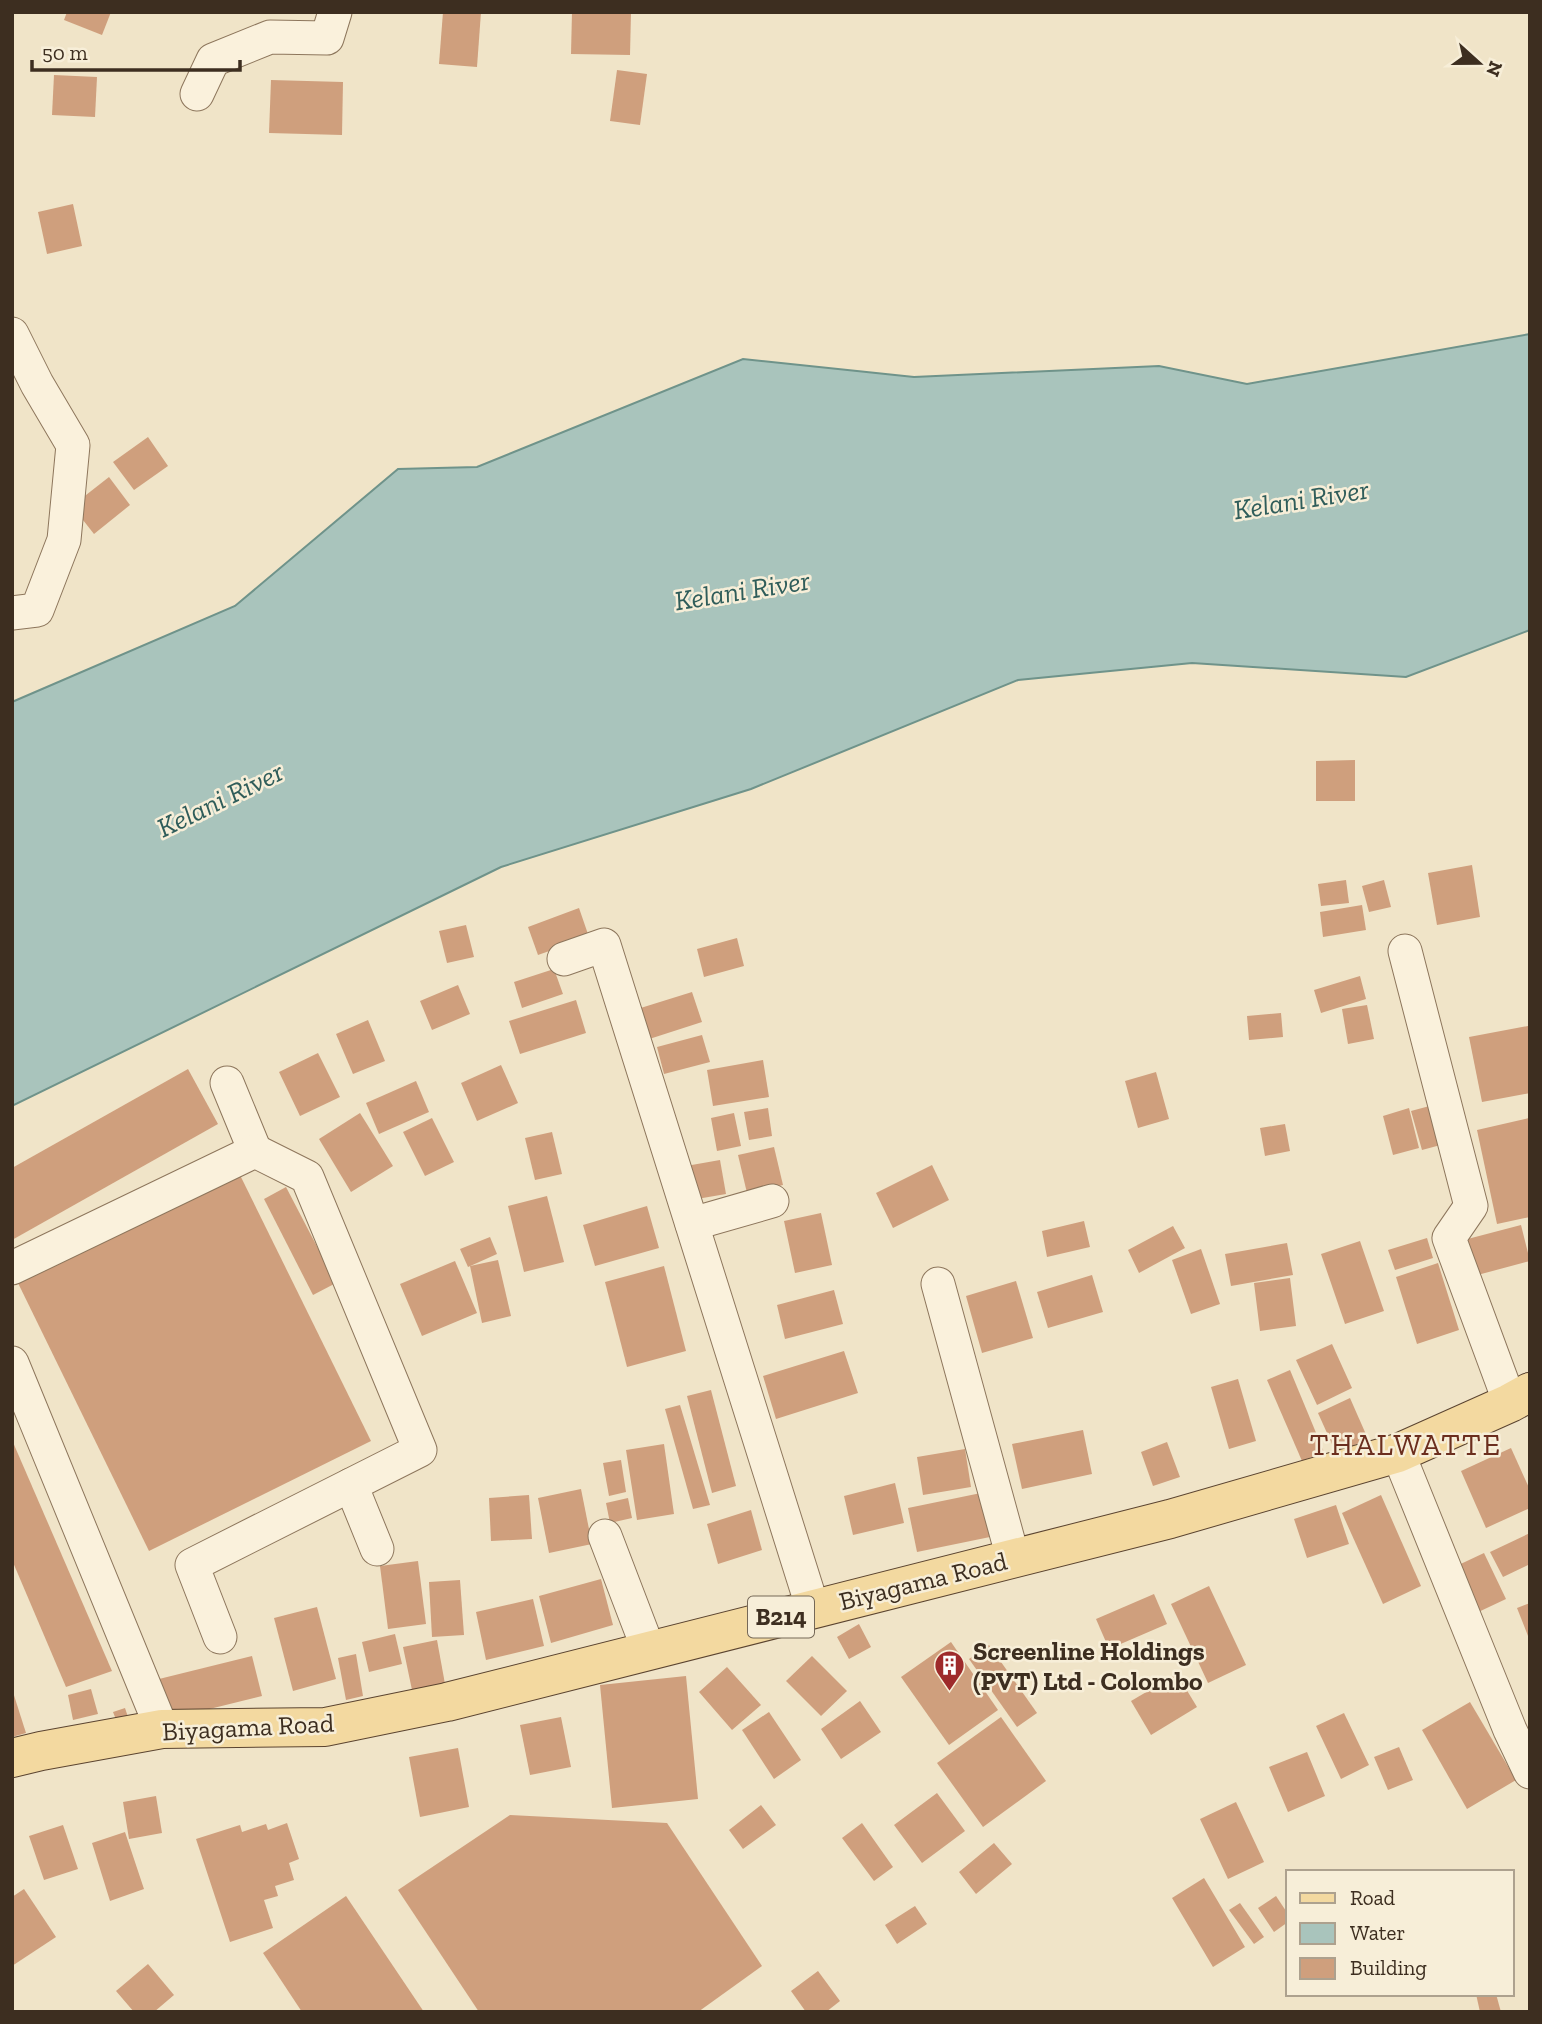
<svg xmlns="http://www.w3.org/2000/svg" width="1542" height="2024" font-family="'Zilla Slab',serif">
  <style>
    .water { fill: #a9c4bc; stroke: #6f938a; stroke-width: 2 }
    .building { fill: #cf9f7d }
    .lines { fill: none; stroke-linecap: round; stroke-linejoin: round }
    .street-casing { stroke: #8d765c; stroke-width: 35 }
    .primary-casing { stroke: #5b4430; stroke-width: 40 }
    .street { stroke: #faf1dc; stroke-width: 33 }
    .primary { stroke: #f3d9a0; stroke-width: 38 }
    .labels { text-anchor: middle; stroke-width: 5; stroke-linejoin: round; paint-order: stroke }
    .shield { fill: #f7eed8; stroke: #756857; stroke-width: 2 }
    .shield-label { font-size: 24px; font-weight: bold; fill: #3d2e20 }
    .street-label { font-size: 26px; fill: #3d2e20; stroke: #f7eed8 }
    .poi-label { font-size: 26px; font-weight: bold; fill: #3d2e20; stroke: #f7eed8; text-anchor: start }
    .water-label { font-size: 28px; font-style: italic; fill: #2f5d5a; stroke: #f7eed8 }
    .quarter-label { font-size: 30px; letter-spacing: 2px; fill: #6b2e1e; stroke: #f7eed8 }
  </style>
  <rect width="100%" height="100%" fill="#f0e4c8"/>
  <path class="water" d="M1530 334V630L1406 677 1192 663 1018 680 751 789 501 867 12 1106V702L235 606 398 469 477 467 743 359 914 377 1159 366 1247 384Z"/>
  <g class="building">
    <path d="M67 12H111L102 35 64 20Z"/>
    <path d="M443 12H481L477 67 439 64Z"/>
    <path d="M572 12H631L630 55 571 54Z"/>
    <path d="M617 70 647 74 640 125 610 121Z"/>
    <path d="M54 75 97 77 95 117 52 115Z"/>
    <path d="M271 80 343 82 342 135 269 133Z"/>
    <path d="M73 204 82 246 47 254 38 212Z"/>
    <path d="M148 437 168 466 134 490 113 462Z"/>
    <path d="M109 477 130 505 94 534 72 506Z"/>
    <path d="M1355 760V801H1316V761Z"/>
    <path d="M1472 865 1480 917 1437 925 1428 873Z"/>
    <path d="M1346 880 1349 903 1321 906 1318 884Z"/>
    <path d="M1384 880 1391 907 1369 912 1362 886Z"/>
    <path d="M1362 905 1366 930 1323 937 1320 912Z"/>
    <path d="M579 908 589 937 538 955 528 927Z"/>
    <path d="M466 925 474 957 447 963 439 931Z"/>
    <path d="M737 938 744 966 704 977 697 949Z"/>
    <path d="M554 969 563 994 522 1008 514 982Z"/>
    <path d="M1360 976 1366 999 1321 1013 1314 990Z"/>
    <path d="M458 985 470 1014 432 1030 420 1001Z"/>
    <path d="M692 992 702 1022 640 1042 631 1011Z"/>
    <path d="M576 1000 586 1033 520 1054 509 1021Z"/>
    <path d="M1367 1005 1374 1039 1348 1044 1342 1009Z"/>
    <path d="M1281 1013 1283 1037 1249 1040 1247 1016Z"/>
    <path d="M368 1020 385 1061 353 1074 336 1034Z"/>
    <path d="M1528 1026 1530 1093 1482 1102 1469 1037Z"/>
    <path d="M702 1035 710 1062 664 1074 657 1047Z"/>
    <path d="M318 1053 340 1097 300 1116 279 1072Z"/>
    <path d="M763 1060 769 1097 713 1106 707 1070Z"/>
    <path d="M501 1065 518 1103 477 1121 461 1083Z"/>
    <path d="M188 1069 218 1124 12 1240V1168Z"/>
    <path d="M1156 1072 1169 1119 1138 1128 1125 1081Z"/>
    <path d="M416 1081 429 1112 379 1134 366 1103Z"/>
    <path d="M1437 1104 1448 1143 1422 1150 1411 1111Z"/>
    <path d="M768 1108 772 1136 749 1140 744 1112Z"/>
    <path d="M1409 1108 1419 1148 1393 1155 1383 1116Z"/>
    <path d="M360 1113 393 1166 351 1192 319 1139Z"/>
    <path d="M734 1113 741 1146 717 1151 711 1118Z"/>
    <path d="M432 1118 454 1162 425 1176 403 1132Z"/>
    <path d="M1529 1118 1530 1217 1497 1224 1477 1130Z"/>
    <path d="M1285 1124 1290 1151 1265 1156 1260 1128Z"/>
    <path d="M552 1132 562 1174 535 1180 525 1138Z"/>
    <path d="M774 1147 783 1185 747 1193 738 1155Z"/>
    <path d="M720 1160 726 1194 691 1200 686 1166Z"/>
    <path d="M932 1165 949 1200 893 1228 876 1193Z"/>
    <path d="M239 1173 371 1441 149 1551 18 1283Z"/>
    <path d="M286 1187 336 1283 313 1295 264 1199Z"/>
    <path d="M547 1196 564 1262 524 1272 508 1206Z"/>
    <path d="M647 1206 659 1248 595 1266 583 1225Z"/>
    <path d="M821 1213 832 1265 795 1273 784 1221Z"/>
    <path d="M1084 1221 1090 1247 1047 1257 1042 1231Z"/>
    <path d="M1521 1225 1530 1261 1470 1277 1460 1241Z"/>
    <path d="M1173 1226 1185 1248 1139 1273 1128 1250Z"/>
    <path d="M490 1237 497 1254 468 1267 460 1249Z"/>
    <path d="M1427 1238 1433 1258 1395 1270 1388 1250Z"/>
    <path d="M1360 1241 1384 1311 1345 1324 1321 1254Z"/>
    <path d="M1287 1243 1293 1275 1231 1286 1225 1254Z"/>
    <path d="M1201 1249 1220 1304 1191 1314 1172 1260Z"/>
    <path d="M498 1260 511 1316 482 1323 470 1266Z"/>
    <path d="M455 1261 477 1313 422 1336 400 1284Z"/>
    <path d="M1438 1263 1459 1330 1417 1344 1396 1277Z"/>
    <path d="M664 1266 686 1351 627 1367 605 1282Z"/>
    <path d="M1092 1275 1103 1312 1048 1328 1037 1292Z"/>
    <path d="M1290 1278 1296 1326 1260 1331 1254 1283Z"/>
    <path d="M1016 1281 1033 1338 982 1353 966 1296Z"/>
    <path d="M834 1290 843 1324 785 1339 777 1305Z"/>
    <path d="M1332 1344 1352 1388 1317 1405 1296 1360Z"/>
    <path d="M844 1351 858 1393 776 1419 763 1376Z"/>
    <path d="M1290 1370 1324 1452 1302 1461 1267 1380Z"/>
    <path d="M1238 1379 1256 1441 1229 1449 1211 1387Z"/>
    <path d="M711 1390 736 1486 712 1493 687 1396Z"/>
    <path d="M1350 1398 1368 1439 1336 1453 1318 1413Z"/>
    <path d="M680 1405 710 1505 693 1509 665 1409Z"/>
    <path d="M1083 1430 1092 1474 1022 1489 1012 1444Z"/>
    <path d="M12 1440 112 1671 66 1687 12 1560Z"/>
    <path d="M1167 1442 1180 1477 1153 1486 1141 1452Z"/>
    <path d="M664 1444 674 1514 637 1520 626 1450Z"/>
    <path d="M1511 1448 1530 1490V1508L1486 1528 1461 1471Z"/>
    <path d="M965 1449 971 1487 923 1495 917 1457Z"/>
    <path d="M621 1460 626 1492 609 1496 603 1463Z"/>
    <path d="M895 1483 904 1523 853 1535 844 1496Z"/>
    <path d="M581 1489 592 1544 549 1553 538 1498Z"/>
    <path d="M981 1493 990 1537 917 1552 908 1508Z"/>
    <path d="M529 1495 532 1539 491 1541 489 1498Z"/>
    <path d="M1381 1495 1421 1586 1383 1604 1342 1513Z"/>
    <path d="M628 1498 632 1518 610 1523 606 1503Z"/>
    <path d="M1336 1505 1349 1544 1307 1558 1294 1519Z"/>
    <path d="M751 1510 762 1550 718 1564 707 1524Z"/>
    <path d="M1530 1533V1564L1503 1577 1490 1552Z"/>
    <path d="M1484 1553 1506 1599 1472 1615 1450 1569Z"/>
    <path d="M418 1561 426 1624 388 1629 380 1566Z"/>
    <path d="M601 1579 613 1625 551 1643 539 1596Z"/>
    <path d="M460 1580 464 1635 432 1637 429 1582Z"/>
    <path d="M1209 1586 1246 1665 1208 1683 1171 1604Z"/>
    <path d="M1154 1594 1167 1624 1109 1649 1096 1619Z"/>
    <path d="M533 1599 544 1646 486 1660 476 1612Z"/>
    <path d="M1530 1603V1641L1517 1608Z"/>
    <path d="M317 1607 336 1679 293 1691 274 1618Z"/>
    <path d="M859 1624 871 1647 849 1659 837 1637Z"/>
    <path d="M395 1634 402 1664 369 1672 362 1642Z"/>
    <path d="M437 1640 445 1684 412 1690 403 1647Z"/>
    <path d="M951 1642 998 1710 949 1745 901 1677Z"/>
    <path d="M989 1645 1037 1713 1017 1727 969 1659Z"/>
    <path d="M356 1654 363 1696 346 1700 338 1658Z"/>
    <path d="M252 1656 262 1696 169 1719 159 1679Z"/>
    <path d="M812 1656 847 1691 821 1716 786 1681Z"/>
    <path d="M727 1667 761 1705 732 1730 699 1692Z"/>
    <path d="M1177 1674 1197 1707 1151 1735 1131 1701Z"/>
    <path d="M686 1676 698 1799 612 1808 600 1685Z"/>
    <path d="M12 1689 26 1733 12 1737Z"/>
    <path d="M91 1689 98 1714 73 1720 68 1695Z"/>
    <path d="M860 1701 881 1732 841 1759 821 1729Z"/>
    <path d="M1470 1702 1516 1780 1467 1809 1422 1730Z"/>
    <path d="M125 1708 130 1723 119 1727 113 1712Z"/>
    <path d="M769 1712 801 1760 774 1779 742 1730Z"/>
    <path d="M1344 1713 1369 1765 1341 1779 1316 1726Z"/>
    <path d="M561 1717 571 1767 530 1775 520 1725Z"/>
    <path d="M1001 1717 1046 1781 983 1827 937 1763Z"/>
    <path d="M1399 1747 1413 1780 1388 1790 1374 1757Z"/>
    <path d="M458 1748 469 1807 420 1817 409 1757Z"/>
    <path d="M1307 1752 1325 1796 1288 1812 1269 1767Z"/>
    <path d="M937 1793 965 1831 922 1863 894 1825Z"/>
    <path d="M156 1796 162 1833 129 1839 123 1802Z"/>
    <path d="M1236 1802 1264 1862 1228 1879 1200 1819Z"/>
    <path d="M761 1805 776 1825 743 1849 729 1830Z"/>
    <path d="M510 1815 667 1823 762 1966 698 2012H479L398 1890Z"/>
    <path d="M287 1823 299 1859 289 1863 294 1880 275 1886 278 1896 264 1900 273 1928 230 1942 196 1839 240 1825 242 1832 266 1824 268 1830Z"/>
    <path d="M862 1823 893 1867 874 1881 842 1838Z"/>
    <path d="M63 1825 78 1869 44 1880 29 1836Z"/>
    <path d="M125 1832 144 1889 110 1901 92 1843Z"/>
    <path d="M994 1843 1012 1864 976 1894 959 1872Z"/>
    <path d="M1204 1878 1245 1947 1213 1967 1172 1898Z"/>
    <path d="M24 1889 56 1937 12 1966V1897Z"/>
    <path d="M346 1896 424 2012H302L263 1953Z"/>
    <path d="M1276 1896 1288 1914V1922L1274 1932 1258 1908Z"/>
    <path d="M1240 1903 1264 1937 1254 1944 1229 1910Z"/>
    <path d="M915 1906 927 1924 897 1944 885 1925Z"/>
    <path d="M148 1964 174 1995 154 2012H134L116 1991Z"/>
    <path d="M818 1971 840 2001 826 2012H806L791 1991Z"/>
    <path d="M1476 1994H1496L1501 2012H1480Z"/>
  </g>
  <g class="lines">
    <defs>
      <g id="street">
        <path d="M197 94 213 60 270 37 327 38 335 12"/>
        <path d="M12 334 37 384 73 445 64 540 37 610 12 613"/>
        <path d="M1405 951 1471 1206 1449 1238 1510 1403"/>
        <path d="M564 959 604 945 813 1609"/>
        <path d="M227 1083 255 1151"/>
        <path d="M692 1224 772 1201"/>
        <path d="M12 1268 255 1151 307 1177 420 1450 192 1565 220 1637"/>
        <path d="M938 1284 1013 1558"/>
        <path d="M12 1363 162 1729"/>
        <path d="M1398 1453 1510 1730 1530 1772"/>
        <path d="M351 1485 377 1549"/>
        <path d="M605 1536 649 1651"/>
      </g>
      <path id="primary" d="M12 1758 41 1751 162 1729 325 1727 447 1702 1170 1519 1398 1453 1510 1403 1530 1392"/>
    </defs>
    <use href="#street" class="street-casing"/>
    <use href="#primary" class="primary-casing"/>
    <use href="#street" class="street"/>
    <use href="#primary" class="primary"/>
  </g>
  <defs>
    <symbol id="building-pin" viewBox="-11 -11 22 30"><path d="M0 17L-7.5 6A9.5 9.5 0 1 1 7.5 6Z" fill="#9e2a2b" stroke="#f7eed8"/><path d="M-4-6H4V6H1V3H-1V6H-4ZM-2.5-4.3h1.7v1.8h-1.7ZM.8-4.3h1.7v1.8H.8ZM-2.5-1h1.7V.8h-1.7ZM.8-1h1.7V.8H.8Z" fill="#fff"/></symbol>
  </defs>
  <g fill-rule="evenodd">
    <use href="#building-pin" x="932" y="1648" width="35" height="47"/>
  </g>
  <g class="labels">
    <rect class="shield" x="748" y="1596.5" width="66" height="41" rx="5"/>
    <g class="shield-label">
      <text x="781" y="1625">B214</text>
    </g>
    <g class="street-label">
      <text transform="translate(923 1581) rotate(-14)" y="9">Biyagama Road</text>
      <text transform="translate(248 1727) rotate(-3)" y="9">Biyagama Road</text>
    </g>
    <g class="poi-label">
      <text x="973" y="1660">Screenline Holdings<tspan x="973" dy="30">(PVT) Ltd - Colombo</tspan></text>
    </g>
    <g class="water-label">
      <text transform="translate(1301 499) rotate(-9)" y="10">Kelani River</text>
      <text transform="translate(742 590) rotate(-9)" y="10">Kelani River</text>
      <text transform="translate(220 799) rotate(-26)" y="10">Kelani River</text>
    </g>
    <g class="quarter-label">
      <text x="1406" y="1455">THALWATTE</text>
    </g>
  </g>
  <rect width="1542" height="2024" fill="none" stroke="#3d2e20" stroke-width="28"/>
  <rect x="1286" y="1870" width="228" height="126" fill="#f7eed8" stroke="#ada18e" stroke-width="2"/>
  <rect x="1300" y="1893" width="35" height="10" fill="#f3d9a0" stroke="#ada18e" stroke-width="2"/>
  <text x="1350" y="1905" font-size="21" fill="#3d2e20">Road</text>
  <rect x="1300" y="1923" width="35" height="21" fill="#a9c4bc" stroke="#ada18e" stroke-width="2"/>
  <text x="1350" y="1940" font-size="21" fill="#3d2e20">Water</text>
  <rect x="1300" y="1958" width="35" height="21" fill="#cf9f7d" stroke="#ada18e" stroke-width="2"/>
  <text x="1350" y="1975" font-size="21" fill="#3d2e20">Building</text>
  <g transform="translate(1479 63) rotate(111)" stroke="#f7eed8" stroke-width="5" paint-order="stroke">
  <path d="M0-5L12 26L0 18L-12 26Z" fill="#3d2e20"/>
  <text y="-10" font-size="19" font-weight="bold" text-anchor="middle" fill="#3d2e20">N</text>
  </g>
  <path d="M32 60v10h208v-10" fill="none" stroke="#3d2e20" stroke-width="3.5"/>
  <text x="42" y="60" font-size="21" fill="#3d2e20" stroke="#f7eed8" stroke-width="5" paint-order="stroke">50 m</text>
</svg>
